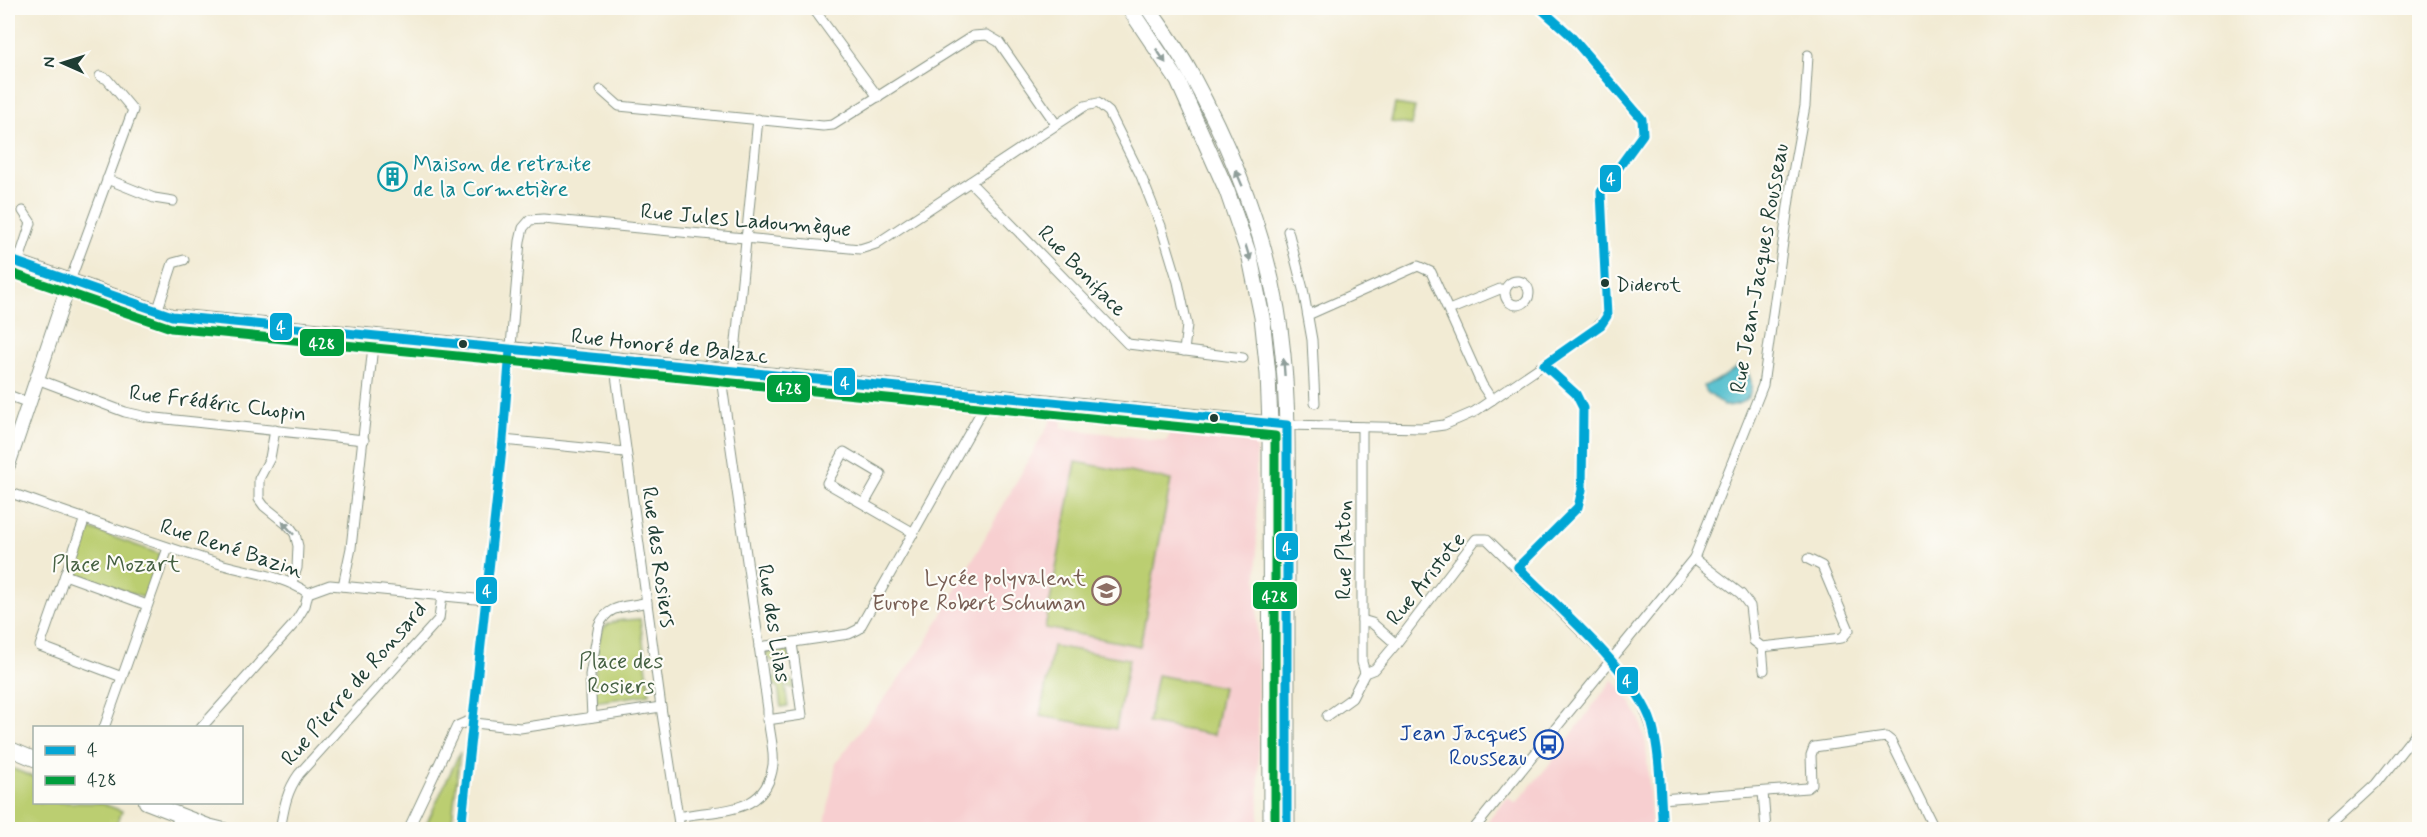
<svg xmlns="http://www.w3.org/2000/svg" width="2427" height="837" font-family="Mynerve,sans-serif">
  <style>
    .built { fill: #f7cfd0 }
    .green { fill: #bbce71; stroke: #6d8652; stroke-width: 1.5 }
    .water { fill: #54bfce; stroke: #3a7e81; stroke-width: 1.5 }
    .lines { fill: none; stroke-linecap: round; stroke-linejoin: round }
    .street-casing { stroke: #889484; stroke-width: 11 }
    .secondary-casing { stroke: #889484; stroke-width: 16 }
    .primary-casing { stroke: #889484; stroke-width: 17 }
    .street { stroke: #fff; stroke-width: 9 }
    .secondary { stroke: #fff; stroke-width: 14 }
    .primary { stroke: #fff; stroke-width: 15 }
    .bus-1-casing { stroke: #fdfcf7; stroke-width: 14 }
    .bus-2-casing { stroke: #fdfcf7; stroke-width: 14 }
    .bus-1 { stroke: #05a6d5; stroke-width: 9 }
    .bus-2 { stroke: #009e3d; stroke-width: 9 }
    .oneway { fill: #8f9e9a }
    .bus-dot { fill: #1f3d34; stroke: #fdfcf7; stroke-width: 2 }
    .labels { text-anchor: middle; stroke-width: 4.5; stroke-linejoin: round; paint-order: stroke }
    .bus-label { font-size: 20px; fill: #1f3d34; stroke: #fdfcf7; text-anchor: start }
    .culture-label { font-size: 22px; fill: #0d838f; stroke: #fdfcf7; text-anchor: start }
    .street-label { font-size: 22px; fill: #1f3d34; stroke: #fdfcf7 }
    .park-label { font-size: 22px; fill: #466143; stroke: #fdfcf7 }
    .education-label { font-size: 22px; fill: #785e54; stroke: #fdfcf7; text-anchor: end }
    .transit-label { font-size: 22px; fill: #164399; stroke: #fdfcf7; text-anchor: end }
    .line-badge { stroke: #fdfcf7; stroke-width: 2 }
    .badge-label { font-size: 16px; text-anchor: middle; font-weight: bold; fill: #fff }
  </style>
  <rect width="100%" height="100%" fill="#fdfcf7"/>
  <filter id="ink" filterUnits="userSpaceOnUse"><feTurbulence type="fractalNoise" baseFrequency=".0167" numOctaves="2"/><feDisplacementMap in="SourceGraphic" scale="12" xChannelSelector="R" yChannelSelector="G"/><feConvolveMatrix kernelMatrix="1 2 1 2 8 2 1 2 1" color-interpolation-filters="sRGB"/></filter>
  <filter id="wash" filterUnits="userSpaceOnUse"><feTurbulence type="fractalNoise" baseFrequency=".008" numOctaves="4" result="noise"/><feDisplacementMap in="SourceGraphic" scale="24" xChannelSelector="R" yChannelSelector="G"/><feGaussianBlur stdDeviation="1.35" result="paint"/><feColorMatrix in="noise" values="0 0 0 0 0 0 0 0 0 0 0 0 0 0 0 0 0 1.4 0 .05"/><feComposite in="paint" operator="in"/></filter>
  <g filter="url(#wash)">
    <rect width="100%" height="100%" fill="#f2ebd4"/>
    <g class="built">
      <path d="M1054 415 1062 416V428L1166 441 1174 428 1256 436 1259 828 1257 829 824 830 836 763 924 646Z"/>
      <path d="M1613 679 1630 701 1640 720 1646 744 1652 829 1488 830 1484 826 1507 797 1516 803 1548 766Z"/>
    </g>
    <g class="green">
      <path d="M1395 104 1415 107 1411 125 1391 122Z"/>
      <path d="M1076 462 1171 480 1140 646 1045 628Z"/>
      <path d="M88 528 160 554 145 598 72 573Z"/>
      <path d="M640 619 650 694 595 702C595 685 593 635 607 625 615 619 630 620 640 619Z"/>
      <path d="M1053 646 1129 659 1116 729 1040 716Z"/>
      <path d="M789 650 791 662 782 659 785 677 793 681 794 689 785 685 788 706 781 707 778 687 770 683 769 675 777 679 775 663 766 657 765 653Z"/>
      <path d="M1157 675 1223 687 1214 735 1148 723Z"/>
      <path d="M460 752 451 829H424Z"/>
      <path d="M8 767 34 777V802L101 803 122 811 115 829H8Z"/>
    </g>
    <path class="water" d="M1740 365 1744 366C1758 388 1752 405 1724 406L1707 392 1704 386 1723 377Z"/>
  </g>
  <g filter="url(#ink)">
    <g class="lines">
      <defs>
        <g id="street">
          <path d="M813 8 878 97"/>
          <path d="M601 90 619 106 823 126 833 125 973 36 987 35 999 42 1056 124"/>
          <path d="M107 179 154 198 173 201"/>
          <path d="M970 182 1128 344 1243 358"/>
          <path d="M1288 231 1303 289 1312 340 1315 403"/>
          <path d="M18 263 31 223 23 211"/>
          <path d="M70 281 133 110 107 79 100 76"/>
          <circle cx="1517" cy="293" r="12"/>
          <path d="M1449 310 1500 289 1505 290"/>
          <path d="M157 312 173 263 184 260"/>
          <path d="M1308 315 1418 266 1431 272 1482 385 1492 400"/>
          <path d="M614 360 661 707 680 830"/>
          <path d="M733 372 758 119"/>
          <path d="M37 379 125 412 147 417 364 440"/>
          <path d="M8 395 29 403"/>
          <path d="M1287 425 1422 428 1444 425 1474 412 1590 333 1607 316 1601 192 1643 134 1642 119 1569 34 1540 8"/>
          <path d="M1362 427V662L1365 673"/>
          <path d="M275 430 270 458 259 479V499L264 506 290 527 295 534 298 546 297 568 292 582"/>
          <path d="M503 440 625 452"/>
          <path d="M8 492C77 516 147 541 217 563 248 573 281 574 308 593"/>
          <path d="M864 504 881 474 844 452 827 483 914 533"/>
          <path d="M85 518 40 646 122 677"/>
          <path d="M1694 558 1741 594 1750 606 1754 641 1762 647 1764 670"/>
          <path d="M1518 567 1578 507 1582 490 1583 408 1576 394 1544 365"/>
          <path d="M65 575 147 605"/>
          <path d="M343 586 351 548 374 337"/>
          <path d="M308 593 330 585 486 600"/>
          <path d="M1362 620 1372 623 1396 644"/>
          <path d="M759 647 849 634 859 629 989 398"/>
          <path d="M1762 647 1842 638 1849 630 1822 566 1808 559"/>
          <path d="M1327 716 1352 698 1365 673 1375 669 1396 644 1476 539H1487L1615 665C1662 717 1659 764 1663 830"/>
          <path d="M592 717 590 675 599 625C610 603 626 608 647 602"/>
          <path d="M767 720 802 715 792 643"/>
          <path d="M104 728 168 548"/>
          <path d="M201 728 294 624 305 606 308 593"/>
          <path d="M1763 792 1766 830"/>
          <path d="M1661 799 1807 788 1812 784 1811 755 1814 747 1886 737 1891 741 1932 824 1931 830"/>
          <path d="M679 817C715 808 766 818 773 765 775 747 767 727 768 709L720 371"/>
          <path d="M174 830 179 816"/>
          <path d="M280 830C284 808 286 792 299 774L439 619 442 595"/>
          <path d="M408 830 457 726 466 722 520 728 661 707"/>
          <path d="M461 830 503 440 520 241 523 228 530 220 543 219 860 249 876 244 1085 106 1098 103 1109 112 1141 176 1161 226 1178 282 1187 325 1184 351"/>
          <path d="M1473 830 1694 558 1763 385 1792 178 1805 106 1808 55"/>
          <path d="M2326 830 2375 785 2420 728"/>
        </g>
        <g id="secondary">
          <path d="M8 259 172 316 1287 425"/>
          <path d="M8 465 70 281"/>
          <path d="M8 748 34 759"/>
          <path d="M146 802 208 826 224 830"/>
        </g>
        <g id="primary">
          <path d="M1129 8 1178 81 1227 191 1250 258 1262 317 1268 374 1270 424 1271 830"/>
          <path d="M1148 8C1163 30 1180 52 1192 76 1231 148 1263 228 1277 309 1290 385 1287 463 1287 540 1287 636 1287 733 1287 830"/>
        </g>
      </defs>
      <use href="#street" class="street-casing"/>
      <use href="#secondary" class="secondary-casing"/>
      <use href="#primary" class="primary-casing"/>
      <use href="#street" class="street"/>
      <use href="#secondary" class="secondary"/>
      <use href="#primary" class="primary"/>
      <defs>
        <g id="bus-1">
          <path d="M1540 8 1569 34 1642 119 1643 134 1601 192 1607 316 1601 325 1544 365"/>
          <path d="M8 259 172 316 1287 425V830"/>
          <path d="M1518 567C1556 606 1637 674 1652 724 1661 757 1660 795 1663 830"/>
          <path d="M1518 567 1578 507 1582 490 1583 408 1576 394 1544 365"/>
          <path d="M461 830 503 440 510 350"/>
        </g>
        <path id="bus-2" d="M8 272 171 328 1275 436V830"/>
      </defs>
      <use href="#bus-1" class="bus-1-casing"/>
      <use href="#bus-2" class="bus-2-casing"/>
      <use href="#bus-1" class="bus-1"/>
      <use href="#bus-2" class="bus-2"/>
    </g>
    <defs><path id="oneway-solid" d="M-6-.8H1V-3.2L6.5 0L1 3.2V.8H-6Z" transform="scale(1.5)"/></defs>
    <g class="oneway">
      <use href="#oneway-solid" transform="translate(1161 56) rotate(56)"/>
      <use href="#oneway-solid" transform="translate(1239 178) rotate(-113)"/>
      <use href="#oneway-solid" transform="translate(1248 253) rotate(73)"/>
      <use href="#oneway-solid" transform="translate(1284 367) rotate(-94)"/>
      <use href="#oneway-solid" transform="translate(288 528) rotate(-132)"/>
    </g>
  </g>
  <defs>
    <symbol id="building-ring" viewBox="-11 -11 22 22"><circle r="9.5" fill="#fdfcf7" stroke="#0f9aa8" stroke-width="1.5"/><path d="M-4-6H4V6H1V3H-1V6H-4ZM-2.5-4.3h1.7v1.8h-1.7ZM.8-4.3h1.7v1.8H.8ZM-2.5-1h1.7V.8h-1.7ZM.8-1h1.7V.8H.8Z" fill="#0f9aa8"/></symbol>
    <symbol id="school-ring" viewBox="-11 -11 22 22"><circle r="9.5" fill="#fdfcf7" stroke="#8d6e63" stroke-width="1.5"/><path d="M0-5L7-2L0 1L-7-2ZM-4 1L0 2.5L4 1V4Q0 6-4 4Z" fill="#8d6e63"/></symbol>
    <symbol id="bus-ring" viewBox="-11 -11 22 22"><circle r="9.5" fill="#fdfcf7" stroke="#1a4fb4" stroke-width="1.5"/><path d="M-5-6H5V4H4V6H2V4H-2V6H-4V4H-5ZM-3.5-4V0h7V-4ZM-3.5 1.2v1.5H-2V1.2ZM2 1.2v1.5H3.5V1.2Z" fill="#1a4fb4"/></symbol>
  </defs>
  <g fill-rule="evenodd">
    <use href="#building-ring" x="376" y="160" width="33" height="33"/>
    <use href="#school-ring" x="1090" y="574" width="33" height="33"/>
    <use href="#bus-ring" x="1532" y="728" width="33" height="33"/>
  </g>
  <g class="bus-dot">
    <circle cx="1605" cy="283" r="5"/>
    <circle cx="463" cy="344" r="5"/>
    <circle cx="1214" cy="418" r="5"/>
  </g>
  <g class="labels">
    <g class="bus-label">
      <text x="1616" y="291">Diderot</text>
    </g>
    <g class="culture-label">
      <text x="413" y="171">Maison de retraite<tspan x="413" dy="25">de la Cormetière</tspan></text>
    </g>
    <g class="street-label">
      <text transform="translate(746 219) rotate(5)" y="8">Rue Jules Ladoumègue</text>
      <text transform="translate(1758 268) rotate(-80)" y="8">Rue Jean-Jacques Rousseau</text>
      <text transform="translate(1083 270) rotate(46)" y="8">Rue Boniface</text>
      <text transform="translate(670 345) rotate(6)" y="8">Rue Honoré de Balzac</text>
      <text transform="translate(218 402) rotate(7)" y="8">Rue Frédéric Chopin</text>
      <text transform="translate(232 547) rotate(18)" y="8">Rue René Bazin</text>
      <text transform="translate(1343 550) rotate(-90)" y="8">Rue Platon</text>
      <text transform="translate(660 557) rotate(82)" y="8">Rue des Rosiers</text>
      <text transform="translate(1425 578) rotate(-51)" y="8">Rue Aristote</text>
      <text transform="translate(775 623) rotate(81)" y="8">Rue des Lilas</text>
      <text transform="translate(353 683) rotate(-49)" y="8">Rue Pierre de Ronsard</text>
    </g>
    <g class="park-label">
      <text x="116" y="571">Place Mozart</text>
      <text x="621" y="668">Place des<tspan x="621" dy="25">Rosiers</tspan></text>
    </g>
    <g class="education-label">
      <text x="1086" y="585">Lycée polyvalent<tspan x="1086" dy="25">Europe Robert Schuman</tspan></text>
    </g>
    <g class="transit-label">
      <text x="1527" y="740">Jean Jacques<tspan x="1527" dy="25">Rousseau</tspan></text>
    </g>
  </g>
  <g class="line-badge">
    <rect x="1599" y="164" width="23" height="29" rx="6" fill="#05a6d5"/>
    <rect x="269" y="312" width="24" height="29" rx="6" fill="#05a6d5"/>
    <rect x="299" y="328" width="46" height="29" rx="6" fill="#009e3d"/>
    <rect x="833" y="367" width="23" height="29" rx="6" fill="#05a6d5"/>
    <rect x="766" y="374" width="45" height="29" rx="6" fill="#009e3d"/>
    <rect x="1275" y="532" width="24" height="29" rx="6" fill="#05a6d5"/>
    <rect x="475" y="576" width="23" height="29" rx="6" fill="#05a6d5"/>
    <rect x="1252" y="581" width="46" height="29" rx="6" fill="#009e3d"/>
    <rect x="1616" y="666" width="23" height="29" rx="6" fill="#05a6d5"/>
  </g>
  <g class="badge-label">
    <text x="1611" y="184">4</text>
    <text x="281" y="332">4</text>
    <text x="322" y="349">428</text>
    <text x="845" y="388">4</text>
    <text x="789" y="394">428</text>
    <text x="1287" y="553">4</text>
    <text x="487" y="596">4</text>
    <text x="1275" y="602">428</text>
    <text x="1627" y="686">4</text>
  </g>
  <rect width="2427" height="837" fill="none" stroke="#fdfcf7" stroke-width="30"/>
  <rect x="33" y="726" width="210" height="78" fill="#fdfcf7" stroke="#a4b0a9" stroke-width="1.5"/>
  <rect x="45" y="746" width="30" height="9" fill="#05a6d5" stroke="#a4b0a9" stroke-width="1.5"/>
  <text x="87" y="756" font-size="18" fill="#1f3d34">4</text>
  <rect x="45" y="776" width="30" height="9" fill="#009e3d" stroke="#a4b0a9" stroke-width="1.5"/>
  <text x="87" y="786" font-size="18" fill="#1f3d34">428</text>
  <g transform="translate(63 63) rotate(273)" stroke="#fdfcf7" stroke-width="4.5" paint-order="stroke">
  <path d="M0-4.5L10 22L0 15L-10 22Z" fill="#1f3d34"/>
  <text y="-9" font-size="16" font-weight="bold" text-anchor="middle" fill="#1f3d34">N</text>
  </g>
</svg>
